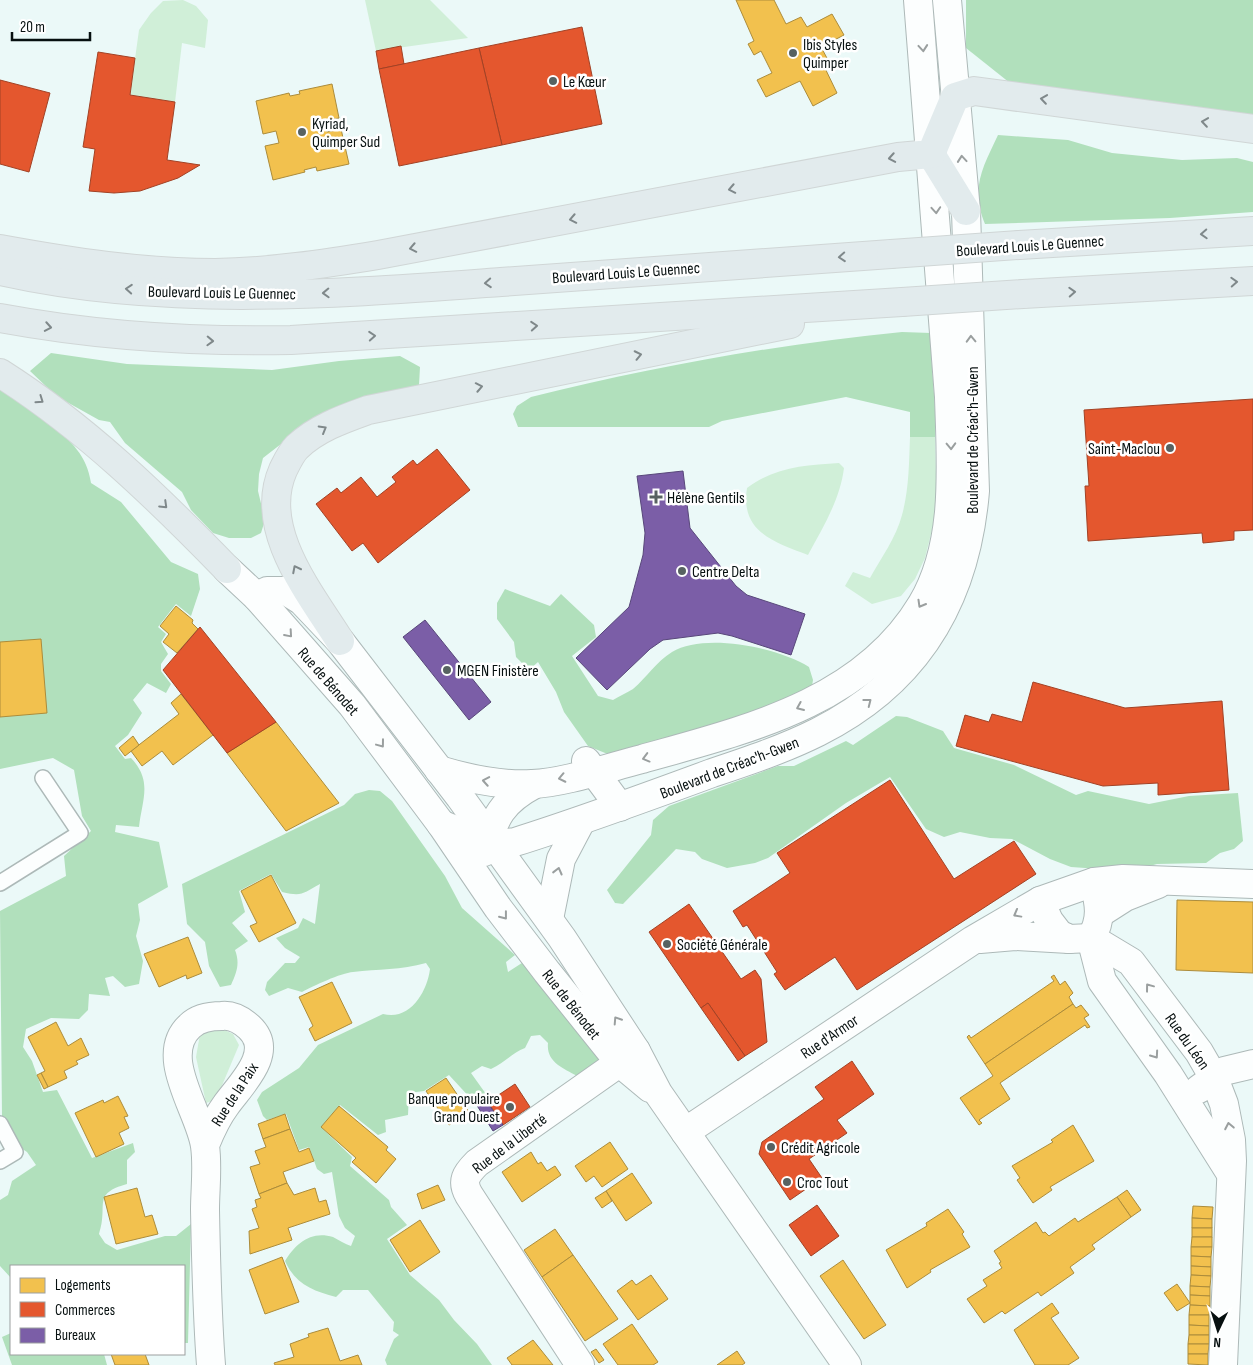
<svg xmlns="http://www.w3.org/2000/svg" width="1253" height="1365" font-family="'Sofia Sans Condensed',sans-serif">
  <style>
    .green { fill: #d0efd8 }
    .forest { fill: #b1e0bc }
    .homes { fill: #f2c14e; stroke: #ac8c3b }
    .shops { fill: #e4572e; stroke: #a24225 }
    .offices { fill: #7b5ea7; stroke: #58477a }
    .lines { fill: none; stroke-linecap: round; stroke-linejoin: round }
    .service-casing { stroke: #adb9b8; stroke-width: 18 }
    .minor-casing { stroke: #adb9b8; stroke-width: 30 }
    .tertiary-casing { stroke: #adb9b8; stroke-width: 30 }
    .primary-casing { stroke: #d0d6d6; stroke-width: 30 }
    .service { stroke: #fcfefe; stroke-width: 15 }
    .minor { stroke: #fcfefe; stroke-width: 28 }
    .tertiary { stroke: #fcfefe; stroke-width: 28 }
    .primary { stroke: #e2ebed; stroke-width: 28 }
    .primary-bridge-casing { stroke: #d0d6d6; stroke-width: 30; stroke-linecap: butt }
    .primary-bridge { stroke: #e2ebed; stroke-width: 28 }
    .oneway { stroke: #9a9f9f }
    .oneway2 { stroke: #7f888a }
    .poi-dot { fill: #576261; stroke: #fff; stroke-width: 2 }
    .labels { text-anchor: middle; stroke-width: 5; stroke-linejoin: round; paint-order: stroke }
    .poi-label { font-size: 16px; fill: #071010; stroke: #fff; text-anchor: start }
    .street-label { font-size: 16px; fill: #071010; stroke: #fff }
  </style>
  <rect width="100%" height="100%" fill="#ebf9f8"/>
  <g class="green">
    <path d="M183 0 196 6 208 20 205 48 182 43 175 102 130 95 139 30 151 13 163 1Z"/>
    <path d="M365 0H430L468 38 376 51Z"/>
    <path d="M910 437H935L937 510 925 558 915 579 901 596 872 604 845 586 853 572 870 578C881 558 896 538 902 515 909 490 909 463 910 437Z"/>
    <path d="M839 463 844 468C840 500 823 527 808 555 774 542 740 532 747 488 775 467 805 465 839 463Z"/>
    <path d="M220 1028 233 1034 239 1045 218 1095 212 1101 206 1103 196 1057 200 1034Z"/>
  </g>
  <g class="forest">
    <path d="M966 0H1253V118L1015 87 966 48Z"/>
    <path d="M998 135 1068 140 1112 153 1182 160 1237 158 1253 162V212L1170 218 985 224C970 188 983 167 998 135Z"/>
    <path d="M902 332 931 333C930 368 937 402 935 437H910V412L846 397 722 421 709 427H518L513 414 517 406 531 397C652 367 778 344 902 332Z"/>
    <path d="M51 353 127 364 272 370 339 361 400 356 420 367 419 385 290 437 263 458 259 474 258 491 265 520 261 533 251 538H229L213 533 191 510 182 492 125 443 110 422 99 420 65 401 51 423C71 442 87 455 91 483L121 502 171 562 198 574 200 589 191 616 176 604 158 627 166 634 161 642 168 654 161 664V671L171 684 166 693 147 683 133 700 142 713 128 735 115 746 125 759 131 758C153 781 142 800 139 827L116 825 115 832 159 842 168 887 138 904 140 920 136 936 143 961 139 984 125 987 113 976 105 978 110 996 89 994 88 1010 79 1019 51 1018 26 1029 23 1047 32 1061 43 1092 57 1090 92 1158 133 1143 135 1152 127 1160V1184C91 1194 109 1205 99 1234L105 1243 117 1250 165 1236H176L191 1224 188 1343H184V1266H11V1278L0 1266V1200L8 1195 12 1181 36 1165 27 1152 15 1144 2 1116 0 911 66 876 64 856 91 831 82 816 74 770 53 758 0 769V384L52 392 30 371Z"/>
    <path d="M505 589 550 606 561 594 594 625 596 637 572 656 598 696 613 700C619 696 627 693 633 689 647 677 656 662 672 652 705 632 779 648 809 667L813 680 811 692 743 718 610 755 588 746 564 712 556 692 538 662 529 670 516 657 514 642 497 619V603Z"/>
    <path d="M896 716 907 717 943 731 954 748 1014 765 1076 795 1088 791 1149 804 1189 796 1238 793 1243 841 1234 849 1220 853 1206 863 1157 864 1138 869 1114 870 1071 867 1050 859 1012 839 990 838 960 832 944 837 926 829 890 777 846 803 768 858 755 863 727 868 702 859 695 852 676 849 623 904 615 903 607 890 651 835 653 820 669 806 778 766H794L846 741 853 745Z"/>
    <path d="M369 790 380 791 392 801 445 876 462 908 515 955 506 962 508 972 525 961 609 1064 577 1076C563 1068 546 1062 548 1043L540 1035 531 1036 525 1048C512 1053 504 1063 491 1069L482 1066 471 1073 486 1094 473 1101 449 1075 424 1091 409 1093 408 1115 385 1120 386 1132 378 1135 340 1105 321 1127 352 1157 350 1166 389 1200 391 1207 407 1225 387 1239 410 1275 439 1300 454 1320 477 1344 492 1365H387L385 1360 394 1339 399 1335 393 1331 394 1322 368 1290H343L336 1297C313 1291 295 1284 285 1261 295 1244 311 1230 333 1237 339 1240 345 1244 351 1246L355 1236 345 1228 339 1216 332 1172 324 1174 317 1169 309 1147 299 1150 286 1114 267 1120 263 1116 257 1100 262 1092 299 1068 318 1045 383 1014C410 1021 427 992 430 969L426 963C401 970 378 969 353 972 341 973 313 986 302 992L288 988 269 996 265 990 267 982 285 963H295L300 957 285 948 276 938 298 928 303 918 315 924 320 884C303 893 303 897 282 892L271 874 239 891 245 912 232 923 248 941 235 950C240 963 237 972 231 985L220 987 209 966 205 942 187 924 182 884 344 805 355 794Z"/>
    <path d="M11 1333V1354H104L107 1365H12L2 1337Z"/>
  </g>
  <g class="homes">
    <path d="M736 0H774L786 24 801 17 807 27 832 14 844 35 821 47 828 60 822 62 837 93 813 106 800 81 766 97 757 80 772 73 761 51 754 55 748 44 754 41Z"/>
    <path d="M332 84 339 118 324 121 327 132 341 129 349 164 317 171 316 167 304 170 305 172 273 180 265 146 279 143 276 131 263 134 256 101 289 93 290 96 300 94 299 91Z"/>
    <path d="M176 606 193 620 192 623 198 629 177 653 163 642 169 634 160 626Z"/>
    <path d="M41 639 47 713 0 717V642Z"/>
    <path d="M181 694 213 735 173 765 162 751 142 766 131 751 179 714 171 703Z"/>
    <path d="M276 722 339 803 286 831 227 753Z"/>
    <path d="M133 736 139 745 125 756 119 748Z"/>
    <path d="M271 875 296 923 259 942 250 926 257 923 241 891Z"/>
    <path d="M1177 900 1253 902V973L1176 970Z"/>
    <path d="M188 937 202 973 187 979 186 975 159 987 144 954Z"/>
    <path d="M1054 975 1060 985 1065 981 1073 993 1069 997 1073 1004 985 1064 967 1037 969 1035 971 1038 1054 981 1051 977Z"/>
    <path d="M332 982 352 1023 315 1041 309 1029 313 1026 299 997Z"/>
    <path d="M1073 1004 1076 1008 1081 1005 1089 1015 1084 1018 1090 1027 1087 1028 1085 1025 1000 1083 1010 1099 979 1120 982 1123 979 1125 960 1098 993 1076 985 1064Z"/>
    <path d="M56 1022 68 1046 81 1038 89 1055 76 1061 78 1064 64 1071 67 1078 48 1087 41 1073 45 1071 28 1037Z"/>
    <path d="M41 1073 48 1087 44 1089 37 1075Z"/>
    <path d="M446 1078 469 1112 449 1125 426 1091Z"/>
    <path d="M118 1096 128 1116 124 1117 129 1128 119 1133 124 1144 96 1157 75 1113 103 1100 104 1103Z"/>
    <path d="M339 1106 388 1147 386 1150 396 1159 376 1183 352 1162 356 1158 321 1127Z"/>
    <path d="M285 1114 290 1129 263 1139 258 1124Z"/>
    <path d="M1073 1125 1094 1161 1050 1187 1052 1190 1033 1203 1017 1180 1020 1178 1012 1166 1053 1142 1051 1140Z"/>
    <path d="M290 1129 299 1152 309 1148 314 1161 283 1172 287 1183 259 1194 250 1167 260 1164 255 1151 266 1147 263 1139Z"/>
    <path d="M610 1142 628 1169 602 1187 594 1176 586 1182 575 1166Z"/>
    <path d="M531 1152 538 1164 541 1162 547 1171 555 1166 561 1175 522 1202 502 1172Z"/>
    <path d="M632 1173 652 1203 626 1221 606 1191Z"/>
    <path d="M287 1183 294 1195 315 1188 319 1202 326 1200 330 1214 288 1228 292 1240 250 1254 249 1231 259 1228 252 1209 257 1207 255 1200 261 1198 259 1194Z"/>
    <path d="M438 1185 445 1200 422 1209 417 1194Z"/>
    <path d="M137 1188 145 1217 152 1215 158 1234 116 1244 104 1197Z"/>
    <path d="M1127 1190 1141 1210 1131 1217 1117 1197Z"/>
    <path d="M606 1191 612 1201 602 1208 595 1198Z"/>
    <path d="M1117 1197 1131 1217 1092 1245 1095 1249 1070 1267 1074 1273 1041 1296 1038 1292 1005 1314 1002 1311 984 1323 967 1299 987 1286 983 1280 1002 1268 999 1263 1001 1262 994 1251 1036 1222 1043 1233 1045 1232 1049 1236 1075 1218 1078 1222Z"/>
    <path d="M1193 1206 1213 1207 1212 1219 1192 1218Z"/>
    <path d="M948 1209 964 1232 962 1234 970 1247 930 1270 931 1272 907 1288 886 1250 927 1226 926 1223Z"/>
    <path d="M1192 1218 1212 1219V1228H1192Z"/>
    <path d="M420 1220 440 1252 410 1272 390 1240Z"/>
    <rect x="1192" y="1228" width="20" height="9"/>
    <path d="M555 1229 573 1255 542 1277 524 1250Z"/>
    <path d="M1192 1237H1212V1247H1191Z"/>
    <path d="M1191 1247H1212L1211 1257 1191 1256Z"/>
    <path d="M573 1255 618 1319 585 1341 542 1277Z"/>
    <path d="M1191 1256 1211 1257V1267L1191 1266Z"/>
    <path d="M282 1257 299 1302 265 1314 249 1270Z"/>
    <path d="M843 1260 886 1325 864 1339 820 1276Z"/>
    <path d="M1191 1266 1211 1267V1276L1191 1275Z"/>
    <path d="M651 1275 668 1299 638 1320 617 1291 632 1280 636 1285Z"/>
    <path d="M1191 1275 1211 1276 1210 1287 1190 1286Z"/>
    <path d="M1177 1284 1190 1303 1177 1311 1164 1293Z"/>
    <path d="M1190 1286 1210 1287V1296L1190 1295Z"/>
    <path d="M1190 1295 1210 1296V1306L1190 1305Z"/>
    <path d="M1052 1303 1059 1313 1051 1318 1079 1358 1068 1365H1035L1014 1330Z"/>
    <path d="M1190 1305 1210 1306 1209 1315H1189Z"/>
    <path d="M1189 1315H1209V1326L1189 1325Z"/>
    <path d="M632 1324 658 1362 653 1365H618L603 1344Z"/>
    <path d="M1189 1325 1209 1326V1335H1189Z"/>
    <path d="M328 1328 340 1361 358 1355 362 1365H275L274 1363 294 1357 290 1344 309 1337 308 1334Z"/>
    <path d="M1189 1335H1209V1344H1188Z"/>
    <path d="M533 1340 553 1365H512L507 1358Z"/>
    <path d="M1188 1344H1209L1208 1354H1188Z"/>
    <path d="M596 1349 604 1360 599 1363 591 1352Z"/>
    <path d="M737 1351 745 1363 742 1365H717Z"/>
    <path d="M111 1354H145L149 1365H115Z"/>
    <path d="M1188 1354H1208V1365L1188 1364Z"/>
  </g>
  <g class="shops">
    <path d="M582 27 602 124 502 145 479 48Z"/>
    <path d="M401 46 404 64 379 69 376 51Z"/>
    <path d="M479 48 502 145 399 166 379 69Z"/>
    <path d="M98 52 135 58 130 95 175 102 167 160 200 165 178 178 140 191 114 193 89 191 95 149 83 147Z"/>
    <path d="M0 80 50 93 29 172 0 164Z"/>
    <path d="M1253 399V530L1234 531V540L1203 543 1202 533 1088 541 1085 486H1089L1084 410Z"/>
    <path d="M437 449 470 490 378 563 363 543 352 551 316 504 337 488 341 493 361 477 377 497 396 482 392 477 413 460 417 465Z"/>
    <path d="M200 627 276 722 227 753 163 670Z"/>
    <path d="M1033 682 1125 708 1222 701 1229 790 1158 795V783L1103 786 956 746 965 715 989 722 992 714 1022 722Z"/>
    <path d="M890 780 954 879 1014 841 1036 874 857 990 835 957 785 990 774 974 777 972 747 925 743 927 733 911 790 873 777 853Z"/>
    <path d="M689 904 741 979 755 970 761 979 767 1042 745 1056 708 1003 701 1008 649 932Z"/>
    <path d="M708 1003 745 1056 738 1061 701 1008Z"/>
    <path d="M852 1061 874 1094 837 1120 847 1133 809 1159 822 1178 790 1200 759 1154 762 1142 824 1099 815 1087Z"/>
    <path d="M515 1084 530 1107 503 1125 488 1102Z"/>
    <path d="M817 1205 839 1236 811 1256 789 1225Z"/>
  </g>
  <g class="offices">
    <path d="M683 471 690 528 736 586 747 595 805 614 791 655 732 636 718 633 663 640 650 649 607 690 576 658 629 607 643 555 645 533 637 476Z"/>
    <path d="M425 620 491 702 469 720 403 637Z"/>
    <path d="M485 1099 503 1125 493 1131 476 1104Z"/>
  </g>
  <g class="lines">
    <defs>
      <g id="service">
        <path d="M0 883 80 833 43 778"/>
        <path d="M0 1124 15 1152 0 1161"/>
      </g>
      <g id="minor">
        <path d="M586 761 620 807"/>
        <path d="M1094 882C1099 903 1103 918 1091 938L1102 981 1168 1074 1231 1174"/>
        <path d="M1040 901 1049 921 1059 934 1069 939 1091 938 1131 962 1199 1052 1214 1078 1224 1104 1231 1140 1232 1161 1223 1365"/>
        <path d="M1100 913 1125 897 1158 884"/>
        <path d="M980 939 1015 936 1069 939"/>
        <path d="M1199 1089 1224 1071 1253 1064"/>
        <path d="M685 1132 973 940 1040 901 1094 882 1123 879 1253 884"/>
        <path d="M205 1145C211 1130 217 1117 226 1105 241 1084 276 1052 249 1027 241 1020 231 1015 222 1016 211 1016 198 1018 190 1026 157 1056 200 1111 205 1146 208 1167 205 1189 205 1210 206 1262 207 1314 211 1365"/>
        <path d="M580 1365 469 1195C461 1181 466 1174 477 1163L636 1051"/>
      </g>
      <g id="tertiary">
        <path d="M227 569 257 597 352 705 441 824 498 908 547 972 620 1063 650 1088"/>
        <path d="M257 597 267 591H286L302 601 340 641 460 797 562 938 636 1051 658 1093 847 1365"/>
        <path d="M439 770C469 779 500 786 532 784 564 783 610 767 642 759 745 730 863 703 922 604 958 543 951 465 949 397L918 0"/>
        <path d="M441 824C462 833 493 846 515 842 582 821 647 797 712 773 748 761 784 749 818 732 918 682 966 600 975 491L966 211 947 0"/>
        <path d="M484 852C495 817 501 802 535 784"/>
        <path d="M549 919 561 859 581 821"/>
      </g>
      <g id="primary">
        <path d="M931 154 966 211"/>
        <path d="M1019 245 1253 231"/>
        <path d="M0 249C71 262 143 273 215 273 270 272 324 264 378 255L898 157 931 154 955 97 974 91 1253 129"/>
        <path d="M0 271C164 308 335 294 501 282 631 272 761 263 891 254"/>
        <path d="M1023 294 1253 281"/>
        <path d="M0 318C97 336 192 342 291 340L902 302"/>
        <path d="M0 373C85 427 157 497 227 569"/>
        <path d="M340 641C310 593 257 529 283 470 287 462 291 453 297 447 317 428 343 419 368 410L790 324"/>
      </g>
    </defs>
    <use href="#service" class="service-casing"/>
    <use href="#minor" class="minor-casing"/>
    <use href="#tertiary" class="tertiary-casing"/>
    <use href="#primary" class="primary-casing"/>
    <use href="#service" class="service"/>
    <use href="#minor" class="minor"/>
    <use href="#tertiary" class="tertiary"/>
    <use href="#primary" class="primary"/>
    <defs>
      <g id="primary-bridge">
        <path d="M891 254 1019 245"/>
        <path d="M902 302 1023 294"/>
      </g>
    </defs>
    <use href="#primary-bridge" class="primary-bridge-casing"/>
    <use href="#primary-bridge" class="primary-bridge"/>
  </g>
  <defs><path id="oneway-chevron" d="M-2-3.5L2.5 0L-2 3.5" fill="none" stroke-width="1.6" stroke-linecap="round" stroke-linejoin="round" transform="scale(1.25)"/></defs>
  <g class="oneway">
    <use href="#oneway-chevron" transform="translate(923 48) rotate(85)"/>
    <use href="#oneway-chevron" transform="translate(962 159) rotate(-95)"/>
    <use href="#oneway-chevron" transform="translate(936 210) rotate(86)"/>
    <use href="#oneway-chevron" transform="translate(971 339) rotate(-92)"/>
    <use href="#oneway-chevron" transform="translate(951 446) rotate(88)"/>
    <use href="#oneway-chevron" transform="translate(921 604) rotate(120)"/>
    <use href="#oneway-chevron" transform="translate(289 634) rotate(49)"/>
    <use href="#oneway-chevron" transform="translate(868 702) rotate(-38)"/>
    <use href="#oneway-chevron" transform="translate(800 707) rotate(157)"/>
    <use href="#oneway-chevron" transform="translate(381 744) rotate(53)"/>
    <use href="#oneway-chevron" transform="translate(646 758) rotate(165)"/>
    <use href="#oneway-chevron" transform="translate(562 778) rotate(168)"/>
    <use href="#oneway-chevron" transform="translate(486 781) rotate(-170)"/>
    <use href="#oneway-chevron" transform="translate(558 871) rotate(-76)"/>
    <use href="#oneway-chevron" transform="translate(1017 914) rotate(151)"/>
    <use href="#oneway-chevron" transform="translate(504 916) rotate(52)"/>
    <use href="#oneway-chevron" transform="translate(1149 987) rotate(-127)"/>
    <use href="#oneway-chevron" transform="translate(617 1020) rotate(-123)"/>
    <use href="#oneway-chevron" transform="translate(1155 1055) rotate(55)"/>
    <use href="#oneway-chevron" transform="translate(1229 1126) rotate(-101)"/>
  </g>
  <g class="oneway2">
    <use href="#oneway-chevron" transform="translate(1044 99) rotate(-172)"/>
    <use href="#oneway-chevron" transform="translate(1205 122) rotate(-172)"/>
    <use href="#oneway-chevron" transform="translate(892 158) rotate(170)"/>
    <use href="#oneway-chevron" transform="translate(732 189) rotate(169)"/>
    <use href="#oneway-chevron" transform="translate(573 219) rotate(169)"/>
    <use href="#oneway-chevron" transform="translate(1204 234) rotate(177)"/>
    <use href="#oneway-chevron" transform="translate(413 248) rotate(169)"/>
    <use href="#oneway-chevron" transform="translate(842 257) rotate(176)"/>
    <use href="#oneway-chevron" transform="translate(1234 282) rotate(-3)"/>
    <use href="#oneway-chevron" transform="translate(488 283) rotate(176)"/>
    <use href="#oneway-chevron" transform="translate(129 289) rotate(-176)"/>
    <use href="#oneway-chevron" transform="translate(1072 292) rotate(-3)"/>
    <use href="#oneway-chevron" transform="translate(326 293) rotate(178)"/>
    <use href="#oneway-chevron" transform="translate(534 326) rotate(-4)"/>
    <use href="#oneway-chevron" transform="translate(48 327) rotate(10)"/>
    <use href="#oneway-chevron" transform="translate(372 336) rotate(-4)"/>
    <use href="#oneway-chevron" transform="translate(210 341) rotate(2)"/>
    <use href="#oneway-chevron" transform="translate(638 355) rotate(-12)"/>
    <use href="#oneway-chevron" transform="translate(479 387) rotate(-11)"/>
    <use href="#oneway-chevron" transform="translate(40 400) rotate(35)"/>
    <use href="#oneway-chevron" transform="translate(323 429) rotate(-30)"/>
    <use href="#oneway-chevron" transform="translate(164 505) rotate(44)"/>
    <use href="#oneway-chevron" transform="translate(296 569) rotate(-117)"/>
  </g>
  <g class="poi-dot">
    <circle cx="793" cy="53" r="5"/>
    <circle cx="553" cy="81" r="5"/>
    <circle cx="302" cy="132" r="5"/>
    <circle cx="1170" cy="448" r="5"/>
    <path d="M653.5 489.5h5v5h5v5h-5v5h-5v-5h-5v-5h5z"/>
    <circle cx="682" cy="571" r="5"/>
    <circle cx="447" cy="670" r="5"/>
    <circle cx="667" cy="944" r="5"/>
    <circle cx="510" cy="1107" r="5"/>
    <circle cx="771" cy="1147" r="5"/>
    <circle cx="787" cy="1182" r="5"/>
  </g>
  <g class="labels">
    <g class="poi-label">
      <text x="803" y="50">Ibis Styles<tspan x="803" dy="18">Quimper</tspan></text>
      <text x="563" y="87">Le Kœur</text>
      <text x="312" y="129">Kyriad,<tspan x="312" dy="18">Quimper Sud</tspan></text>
      <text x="1160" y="454" text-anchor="end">Saint-Maclou</text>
      <text x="667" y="503">Hélène Gentils</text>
      <text x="692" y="577">Centre Delta</text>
      <text x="457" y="676">MGEN Finistère</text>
      <text x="677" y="950">Société Générale</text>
      <text x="500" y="1104" text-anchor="end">Banque populaire<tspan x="500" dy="18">Grand Ouest</tspan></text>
      <text x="781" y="1153">Crédit Agricole</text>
      <text x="797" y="1188">Croc Tout</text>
    </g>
    <g class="street-label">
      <text transform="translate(1030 245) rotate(-4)" y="6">Boulevard Louis Le Guennec</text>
      <text transform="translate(626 272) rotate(-4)" y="6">Boulevard Louis Le Guennec</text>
      <text transform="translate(222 292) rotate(1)" y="6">Boulevard Louis Le Guennec</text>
      <text transform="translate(972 440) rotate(-90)" y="6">Boulevard de Créac'h-Gwen</text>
      <text transform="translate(329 681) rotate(49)" y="6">Rue de Bénodet</text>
      <text transform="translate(729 767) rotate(-21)" y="6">Boulevard de Créac'h-Gwen</text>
      <text transform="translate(572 1004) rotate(52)" y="6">Rue de Bénodet</text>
      <text transform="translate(829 1036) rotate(-34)" y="6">Rue d'Armor</text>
      <text transform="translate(1188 1041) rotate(55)" y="6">Rue du Léon</text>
      <text transform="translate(234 1094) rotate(-57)" y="6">Rue de la Paix</text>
      <text transform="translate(509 1143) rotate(-37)" y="6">Rue de la Liberté</text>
    </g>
  </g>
  <rect x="10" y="1265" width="175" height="90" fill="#ffffff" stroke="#9c9f9f"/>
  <rect x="20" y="1278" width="25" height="15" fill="#f2c14e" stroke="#9c9f9f"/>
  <text x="55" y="1290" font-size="15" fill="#071010">Logements</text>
  <rect x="20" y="1302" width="25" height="15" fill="#e4572e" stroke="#9c9f9f"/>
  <text x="55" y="1315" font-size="15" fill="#071010">Commerces</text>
  <rect x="20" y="1328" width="25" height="15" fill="#7b5ea7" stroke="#9c9f9f"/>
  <text x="55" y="1340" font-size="15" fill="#071010">Bureaux</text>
  <g transform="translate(1218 1330) rotate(184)" stroke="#ffffff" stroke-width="4" paint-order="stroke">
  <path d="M0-4L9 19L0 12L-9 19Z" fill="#071010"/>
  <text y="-8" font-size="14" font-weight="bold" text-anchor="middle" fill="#071010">N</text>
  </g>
  <path d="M12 32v8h78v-8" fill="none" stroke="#071010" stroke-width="2.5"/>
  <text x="20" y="32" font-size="15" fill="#071010" stroke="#ffffff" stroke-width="4" paint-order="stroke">20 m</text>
</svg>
